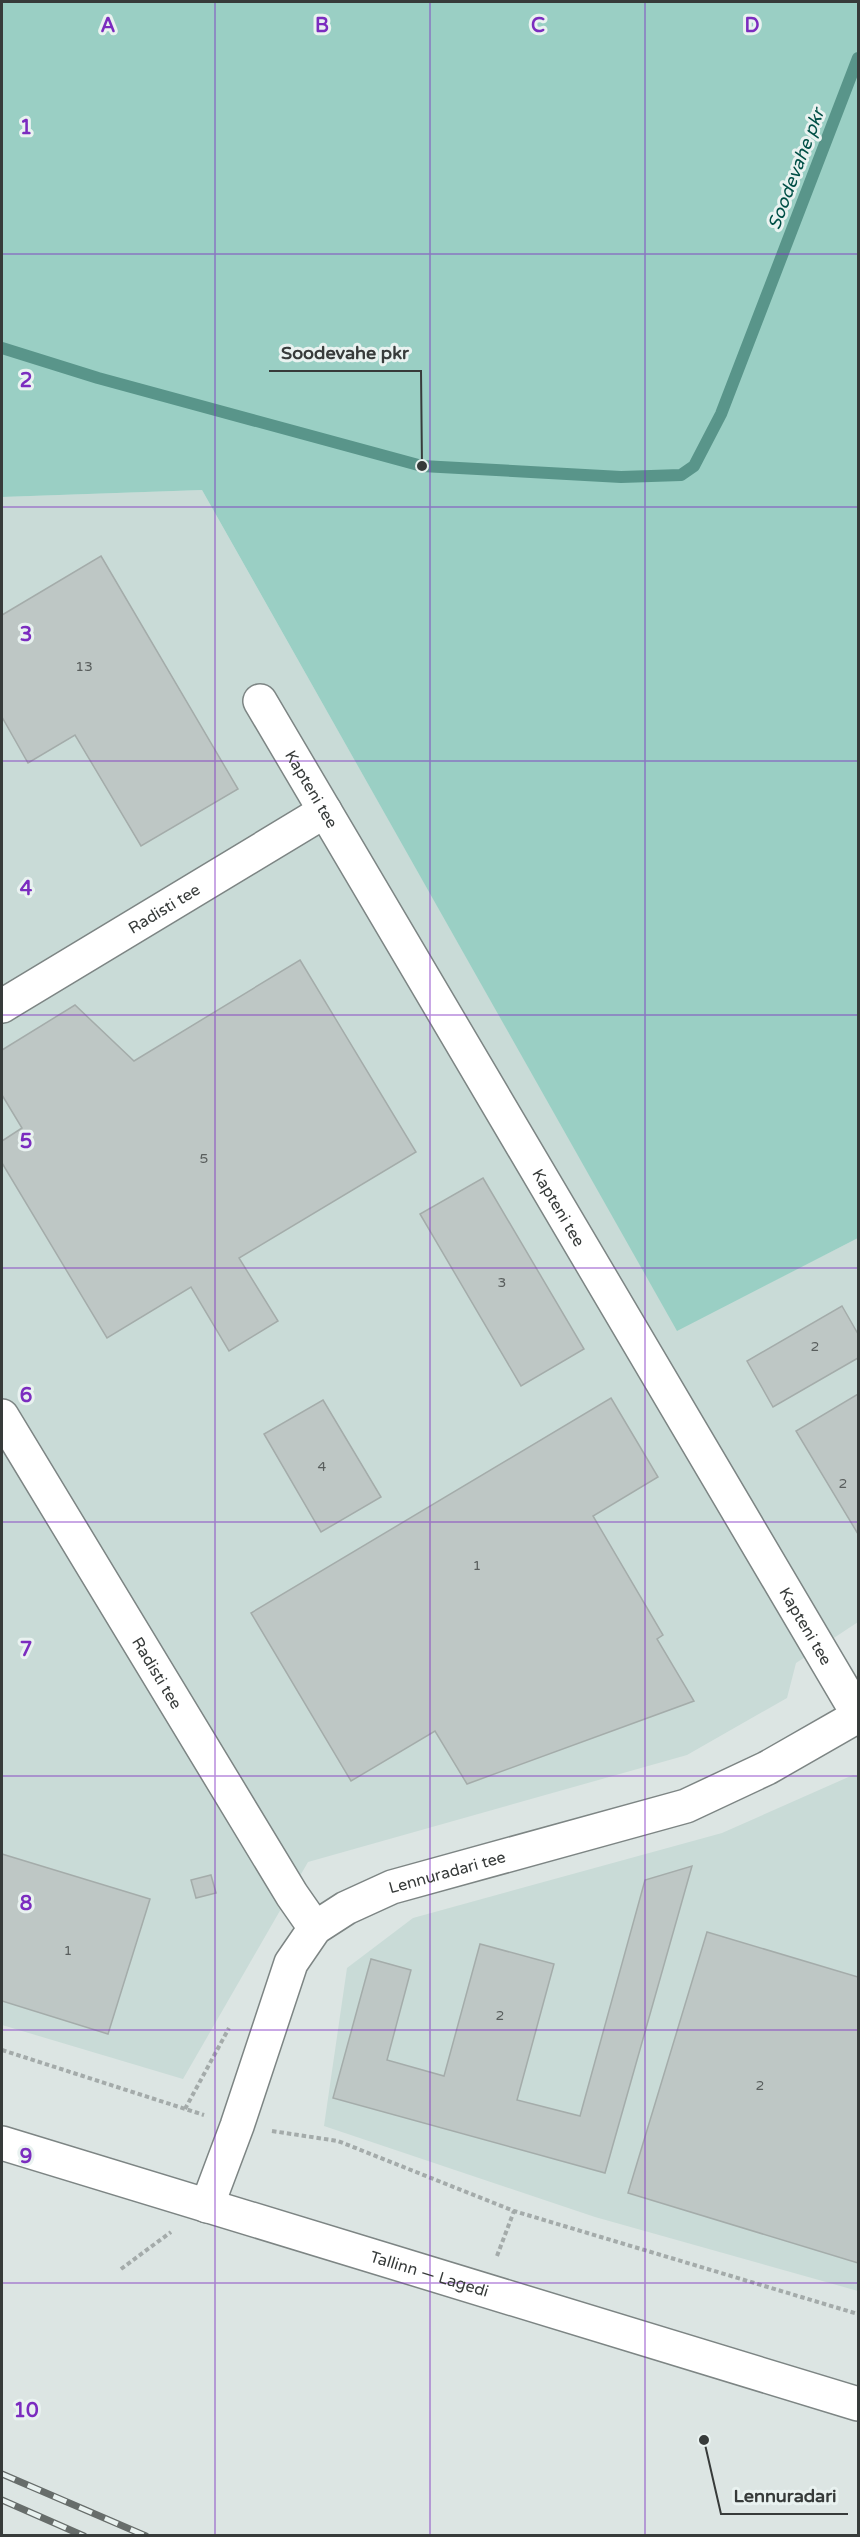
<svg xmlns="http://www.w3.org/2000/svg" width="860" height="2537" font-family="'Varela Round',sans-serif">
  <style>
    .built { fill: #c9dbd7 }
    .green { fill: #9acfc4 }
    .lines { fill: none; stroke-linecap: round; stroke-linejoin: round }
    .stream { stroke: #59958a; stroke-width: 12 }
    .building { fill: #bec7c5; stroke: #a4acaa; stroke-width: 1.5 }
    .minor-casing { stroke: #7d8584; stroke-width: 36 }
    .tertiary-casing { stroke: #7d8584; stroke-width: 36 }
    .path { stroke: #a4abaa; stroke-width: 4; stroke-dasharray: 4.5 3; stroke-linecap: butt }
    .minor { stroke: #fff; stroke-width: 33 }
    .tertiary { stroke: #fff; stroke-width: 33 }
    .rail-casing { stroke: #676d6b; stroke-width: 7 }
    .rail { stroke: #e9f2f0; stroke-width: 4.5; stroke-dasharray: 14; stroke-linecap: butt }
    .grid { fill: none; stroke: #7b2cbf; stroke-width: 1.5; stroke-opacity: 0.55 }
    .labels { text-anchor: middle; stroke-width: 6; stroke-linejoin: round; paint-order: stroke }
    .number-label { font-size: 14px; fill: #595e5d }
    .street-label { font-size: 16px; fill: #373b3a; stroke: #e9f2f0 }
    .water-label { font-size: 18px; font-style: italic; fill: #004f46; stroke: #e9f2f0 }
    .grid-label { font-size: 20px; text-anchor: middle; font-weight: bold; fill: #7b2cbf; stroke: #e9f2f0; stroke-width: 6; stroke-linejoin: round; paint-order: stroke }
    .leader { fill: none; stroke: #373b3a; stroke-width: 2 }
    .callout-dot { fill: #373b3a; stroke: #e9f2f0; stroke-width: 2 }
    .callout-label { font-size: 18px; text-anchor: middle; font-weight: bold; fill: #373b3a; stroke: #e9f2f0; stroke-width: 6; stroke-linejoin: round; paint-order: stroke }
  </style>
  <rect width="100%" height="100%" fill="#dce5e3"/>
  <g class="built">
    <path d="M202 490 677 1330 858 1238V1622L796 1663 787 1698 687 1755 308 1862 183 2079 2 2025V497Z"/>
    <path d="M853 1775 858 1776V2291L595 2217 324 2126 347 1968 413 1918 722 1833Z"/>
  </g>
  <path class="green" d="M2 2H858V1238L677 1331 202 490 2 497Z"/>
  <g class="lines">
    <path class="stream" d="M2 348 98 378 422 466 621 477 681 475 694 466 721 414 858 58"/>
  </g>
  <g class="building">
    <path d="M101 556 238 789 141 846 75 735 28 763 2 717V615Z"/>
    <path d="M300 960 416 1152 239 1258 278 1321 229 1351 191 1287 107 1338 2 1163V1141L22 1128 2 1095V1050L75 1005 134 1061Z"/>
    <path d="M483 1178 584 1349 521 1386 420 1214Z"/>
    <path d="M842 1306 858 1334V1358L773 1407 747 1361Z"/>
    <path d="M858 1394V1534L796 1431Z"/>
    <path d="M611 1398 658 1477 593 1516 663 1635 657 1639 694 1701 467 1784 435 1731 351 1781 251 1613Z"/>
    <path d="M323 1400 381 1497 321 1532 264 1434Z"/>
    <path d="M2 1854 150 1899 108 2034 2 2001Z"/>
    <path d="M692 1866 605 2173 333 2098 371 1959 411 1970 387 2060 444 2076 480 1944 554 1964 517 2100 580 2116 645 1880Z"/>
    <path d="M211 1875 216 1893 196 1898 191 1880Z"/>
    <path d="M707 1932 858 1977V2263L628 2193Z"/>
  </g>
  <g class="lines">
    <defs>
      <g id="minor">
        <path id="s1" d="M260 701 858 1714"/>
        <path id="s2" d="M2 1006 325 811"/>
        <path id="s3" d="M2 1416 292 1895 315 1928"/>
        <path id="s4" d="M207 2206 237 2126 291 1963 315 1928 346 1908 392 1887 686 1806 767 1768 858 1716"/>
      </g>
      <g id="tertiary">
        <path id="s5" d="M2 2143 858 2404"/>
      </g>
    </defs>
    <use href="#minor" class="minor-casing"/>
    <use href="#tertiary" class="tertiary-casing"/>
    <g class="path">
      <path d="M2 2050 204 2115"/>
      <path d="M185 2109 229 2028"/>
      <path d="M272 2131 338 2141 514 2211 858 2314"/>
      <path d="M497 2256 514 2211"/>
      <path d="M121 2269 171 2232"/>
    </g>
    <use href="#minor" class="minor"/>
    <use href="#tertiary" class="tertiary"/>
    <defs>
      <g id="rail">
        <path d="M2 2474 146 2536"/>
        <path d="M2 2500 84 2536"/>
      </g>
    </defs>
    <use href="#rail" class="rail-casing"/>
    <use href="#rail" class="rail"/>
  </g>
  <path class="grid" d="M215 2V2536M430 2V2536M645 2V2536M2 254H858M2 507H858M2 761H858M2 1015H858M2 1268H858M2 1522H858M2 1776H858M2 2030H858M2 2283H858"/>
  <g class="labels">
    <g class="number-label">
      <text x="84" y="671">13</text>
      <text x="204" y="1163">5</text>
      <text x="502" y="1287">3</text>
      <text x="815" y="1351">2</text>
      <text x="322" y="1471">4</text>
      <text x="843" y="1488">2</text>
      <text x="477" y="1570">1</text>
      <text x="68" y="1955">1</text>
      <text x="500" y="2020">2</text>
      <text x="760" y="2090">2</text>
    </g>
    <g class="street-label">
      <text dy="6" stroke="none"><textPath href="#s1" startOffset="102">Kapteni tee</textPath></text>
      <text dy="6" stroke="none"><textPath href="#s2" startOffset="189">Radisti tee</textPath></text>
      <text dy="6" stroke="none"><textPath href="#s1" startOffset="588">Kapteni tee</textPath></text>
      <text dy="6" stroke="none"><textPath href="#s1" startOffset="1074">Kapteni tee</textPath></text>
      <text dy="6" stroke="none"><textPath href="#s3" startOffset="300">Radisti tee</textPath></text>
      <text dy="6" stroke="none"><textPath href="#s4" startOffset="444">Lennuradari tee</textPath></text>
      <text dy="6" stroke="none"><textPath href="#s5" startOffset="447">Tallinn — Lagedi</textPath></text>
    </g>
    <g class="water-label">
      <text transform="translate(796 169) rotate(-69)" y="6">Soodevahe pkr</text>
    </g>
  </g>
  <g class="grid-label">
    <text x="108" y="32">A</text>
    <text x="322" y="32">B</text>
    <text x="538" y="32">C</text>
    <text x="752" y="32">D</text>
    <text x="26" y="134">1</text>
    <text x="26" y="387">2</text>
    <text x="26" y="641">3</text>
    <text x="26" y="895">4</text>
    <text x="26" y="1148">5</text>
    <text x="26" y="1402">6</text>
    <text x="26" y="1656">7</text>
    <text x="26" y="1910">8</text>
    <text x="26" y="2163">9</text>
    <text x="26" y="2417">10</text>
  </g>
  <path class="leader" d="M422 466L421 371H269M704 2440L721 2514H848"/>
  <g class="callout-dot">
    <circle cx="422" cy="466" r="6"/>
    <circle cx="704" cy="2440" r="6"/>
  </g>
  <g class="callout-label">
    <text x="345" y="359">Soodevahe pkr</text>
    <text x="785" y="2502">Lennuradari</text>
  </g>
  <rect width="860" height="2537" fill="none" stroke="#373b3a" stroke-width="6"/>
</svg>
